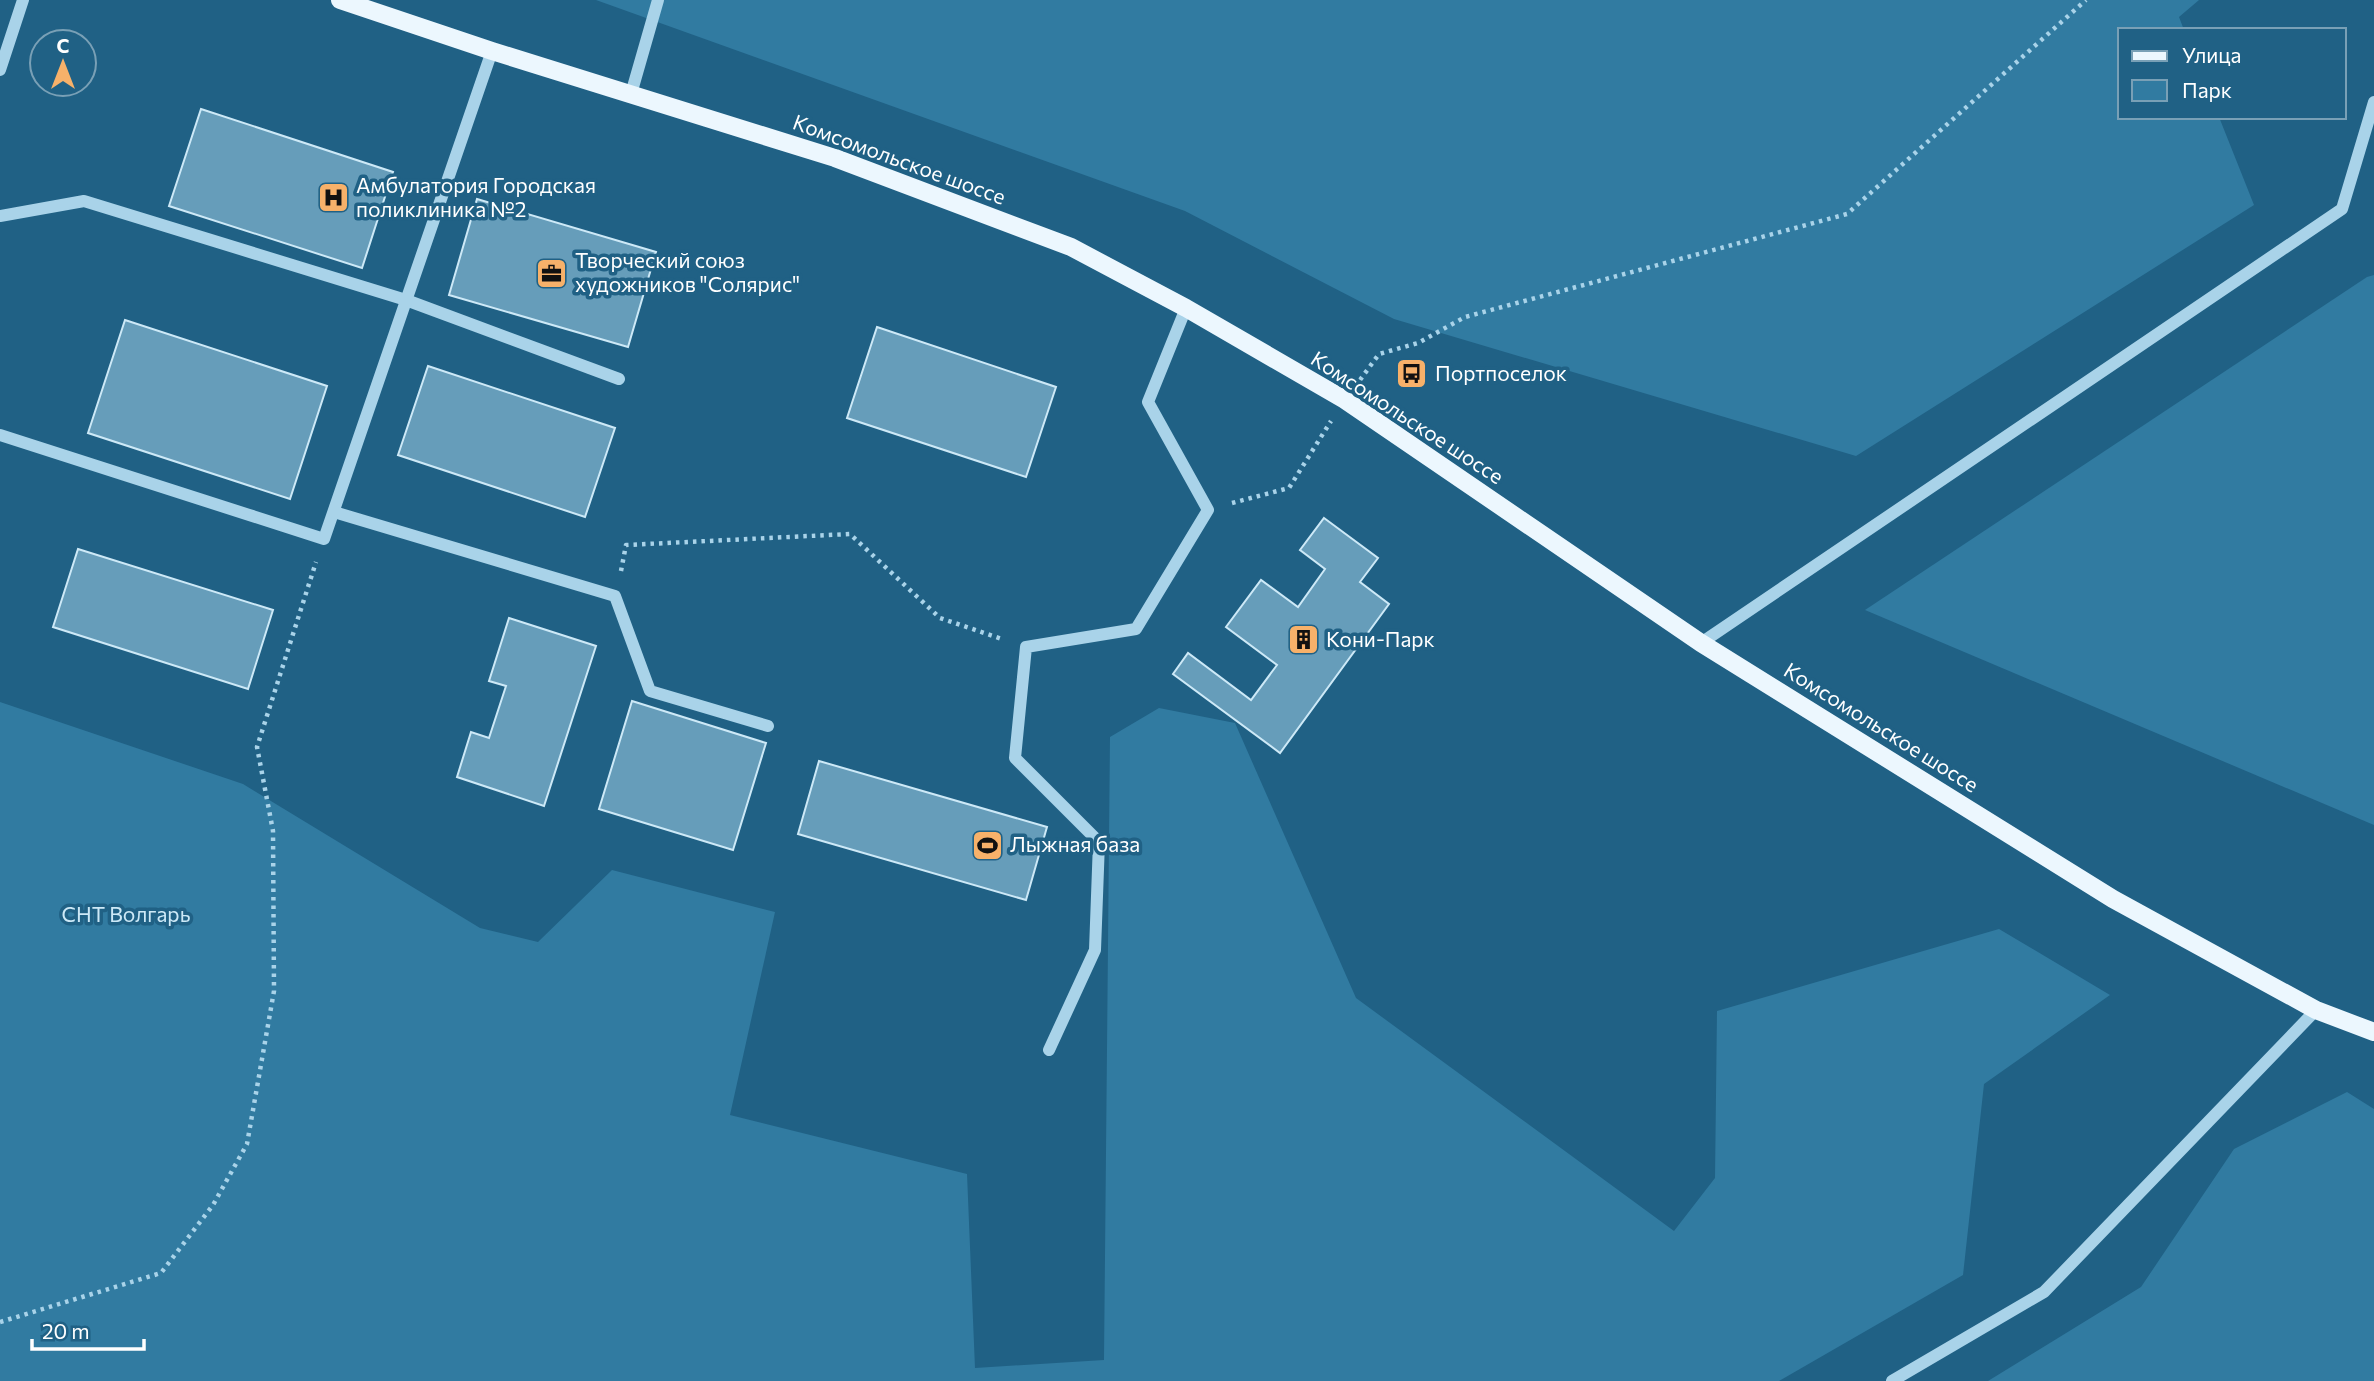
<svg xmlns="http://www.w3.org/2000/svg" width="2374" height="1381" font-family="Commissioner,sans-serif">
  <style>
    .green { fill: #317ba1 }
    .building { fill: #669dba; stroke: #cde9f7; stroke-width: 2 }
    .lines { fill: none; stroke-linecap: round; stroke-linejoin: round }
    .path { stroke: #a9d3e9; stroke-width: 4.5; stroke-dasharray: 3.5 5; stroke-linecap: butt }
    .minor { stroke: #a9d3e9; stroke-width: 12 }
    .major { stroke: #ecf7fe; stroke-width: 18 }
    .labels { text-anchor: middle; stroke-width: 7; stroke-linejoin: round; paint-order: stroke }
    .street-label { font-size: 21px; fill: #fff; stroke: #206185 }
    .poi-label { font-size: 21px; fill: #fff; stroke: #206185; text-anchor: start }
    .park-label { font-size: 21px; fill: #cde9f7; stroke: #206185 }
  </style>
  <rect width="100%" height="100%" fill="#206185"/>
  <g class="green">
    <path d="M596 0H2199L2179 17 2184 30H2120V117H2219L2254 205 1856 456 1394 319 1185 211Z"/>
    <path d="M2374 275V825L1865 610 2367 277Z"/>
    <path d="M0 702 243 784 480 928 538 942 612 870 775 912 730 1115 967 1174 975 1368 1104 1360 1110 737 1159 708 1235 723 1356 998 1674 1231 1715 1178 1717 1011 1999 929 2110 995 1984 1084 1963 1275 1779 1381H0Z"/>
    <path d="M2347 1092 2374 1109V1381H1988L2141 1287 2234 1149Z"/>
  </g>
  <g class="building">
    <path d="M201 109 393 172 362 268 169 206Z"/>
    <path d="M477 199 656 252 628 347 449 295Z"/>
    <path d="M125 320 327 386 290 499 88 433Z"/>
    <path d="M877 327 1056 387 1026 477 847 418Z"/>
    <path d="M428 366 615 428 585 517 398 455Z"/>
    <path d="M1324 518 1378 558 1360 582 1389 604 1280 753 1173 674 1188 653 1251 700 1277 665 1226 627 1261 580 1298 607 1325 569 1300 550Z"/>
    <path d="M78 549 273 610 248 689 53 627Z"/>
    <path d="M509 618 596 646 544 806 457 777 471 732 489 738 506 686 489 681Z"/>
    <path d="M632 701 766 743 733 850 599 809Z"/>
    <path d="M819 761 1047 827 1026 900 798 834Z"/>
  </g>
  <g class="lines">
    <g class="path">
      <path d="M1360 380 1379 354 1418 343 1465 317 1847 214 2086 0"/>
      <path d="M1232 503 1289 488 1331 421"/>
      <path d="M621 571 626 545 850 534 940 618 1002 639"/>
      <path d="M0 1322 161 1273 213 1205 247 1144 274 991 273 831 257 747 316 562"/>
    </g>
    <g class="minor">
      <path d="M0 70 23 0"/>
      <path d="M631 94 658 0"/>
      <path d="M0 216 84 201 406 300 619 379"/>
      <path d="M0 435 324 539 492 51"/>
      <path d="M334 512 615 596 650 691 768 726"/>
      <path d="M1701 643 2342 209 2374 102"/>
      <path d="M1049 1050 1095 950 1099 842 1015 758 1026 647 1136 629 1208 510 1148 402 1186 308"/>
      <path d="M1892 1381 2044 1292 2316 1010"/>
    </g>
    <path class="major" d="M340 0 492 51 835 158 1071 247 1186 308 1345 400 1701 643 2113 899 2316 1010 2374 1032"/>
  </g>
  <defs>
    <symbol id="hospital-square" viewBox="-11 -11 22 22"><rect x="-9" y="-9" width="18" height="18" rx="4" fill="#f7b16a" stroke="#206185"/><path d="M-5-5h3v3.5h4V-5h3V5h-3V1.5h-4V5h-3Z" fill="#111"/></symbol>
    <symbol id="office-square" viewBox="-11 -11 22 22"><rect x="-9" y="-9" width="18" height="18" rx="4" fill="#f7b16a" stroke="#206185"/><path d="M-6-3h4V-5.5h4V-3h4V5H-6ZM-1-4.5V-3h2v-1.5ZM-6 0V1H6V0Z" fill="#111"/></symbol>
    <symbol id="bus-square" viewBox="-11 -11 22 22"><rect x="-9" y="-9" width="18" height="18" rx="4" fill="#f7b16a" stroke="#206185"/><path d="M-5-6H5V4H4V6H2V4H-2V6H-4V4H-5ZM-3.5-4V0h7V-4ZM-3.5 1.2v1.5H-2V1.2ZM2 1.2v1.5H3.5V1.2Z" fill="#111"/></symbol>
    <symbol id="building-square" viewBox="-11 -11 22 22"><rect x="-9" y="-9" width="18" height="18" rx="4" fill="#f7b16a" stroke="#206185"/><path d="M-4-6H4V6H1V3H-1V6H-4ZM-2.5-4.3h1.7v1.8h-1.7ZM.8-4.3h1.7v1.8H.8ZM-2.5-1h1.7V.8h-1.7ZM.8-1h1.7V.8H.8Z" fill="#111"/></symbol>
    <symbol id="stadium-square" viewBox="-11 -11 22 22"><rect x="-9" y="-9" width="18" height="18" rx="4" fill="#f7b16a" stroke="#206185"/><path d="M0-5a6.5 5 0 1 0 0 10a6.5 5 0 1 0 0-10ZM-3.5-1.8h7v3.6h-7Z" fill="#111"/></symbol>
  </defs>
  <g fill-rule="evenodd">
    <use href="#hospital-square" x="316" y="180" width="35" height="35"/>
    <use href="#office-square" x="534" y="256" width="35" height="35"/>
    <use href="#bus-square" x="1394" y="356" width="35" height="35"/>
    <use href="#building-square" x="1286" y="622" width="35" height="35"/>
    <use href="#stadium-square" x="970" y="828" width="35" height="35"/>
  </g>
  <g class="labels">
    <g class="street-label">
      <text transform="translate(899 160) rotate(20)" y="7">Комсомольское шоссе</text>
      <text transform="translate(1407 418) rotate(33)" y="7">Комсомольское шоссе</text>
      <text transform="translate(1881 728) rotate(32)" y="7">Комсомольское шоссе</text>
    </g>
    <g class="poi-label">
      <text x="356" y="193">Амбулатория Городская<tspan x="356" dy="24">поликлиника №2</tspan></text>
      <text x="575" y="268">Творческий союз<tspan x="575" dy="24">художников "Солярис"</tspan></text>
      <text x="1435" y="381">Портпоселок</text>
      <text x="1326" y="647">Кони-Парк</text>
      <text x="1010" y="852">Лыжная база</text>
    </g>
    <g class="park-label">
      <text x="126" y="922">СНТ Волгарь</text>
    </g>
  </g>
  <rect x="2118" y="28" width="228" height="91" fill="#206185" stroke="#79a0b6" stroke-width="2"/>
  <rect x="2132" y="51" width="35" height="10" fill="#ecf7fe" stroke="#79a0b6" stroke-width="2"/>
  <text x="2182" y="63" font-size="21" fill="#ffffff">Улица</text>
  <rect x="2132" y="80" width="35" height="21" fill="#317ba1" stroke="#79a0b6" stroke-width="2"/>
  <text x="2182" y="98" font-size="21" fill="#ffffff">Парк</text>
  <g transform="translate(63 63)"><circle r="33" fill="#206185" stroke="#79a0b6" stroke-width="2"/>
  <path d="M0-5L12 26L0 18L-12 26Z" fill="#f7b16a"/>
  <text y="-10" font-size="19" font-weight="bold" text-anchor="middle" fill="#ffffff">С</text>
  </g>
  <path d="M32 1339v10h112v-10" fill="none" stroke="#ffffff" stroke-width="3.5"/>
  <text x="42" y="1339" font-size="21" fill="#ffffff" stroke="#206185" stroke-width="5" paint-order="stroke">20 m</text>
</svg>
